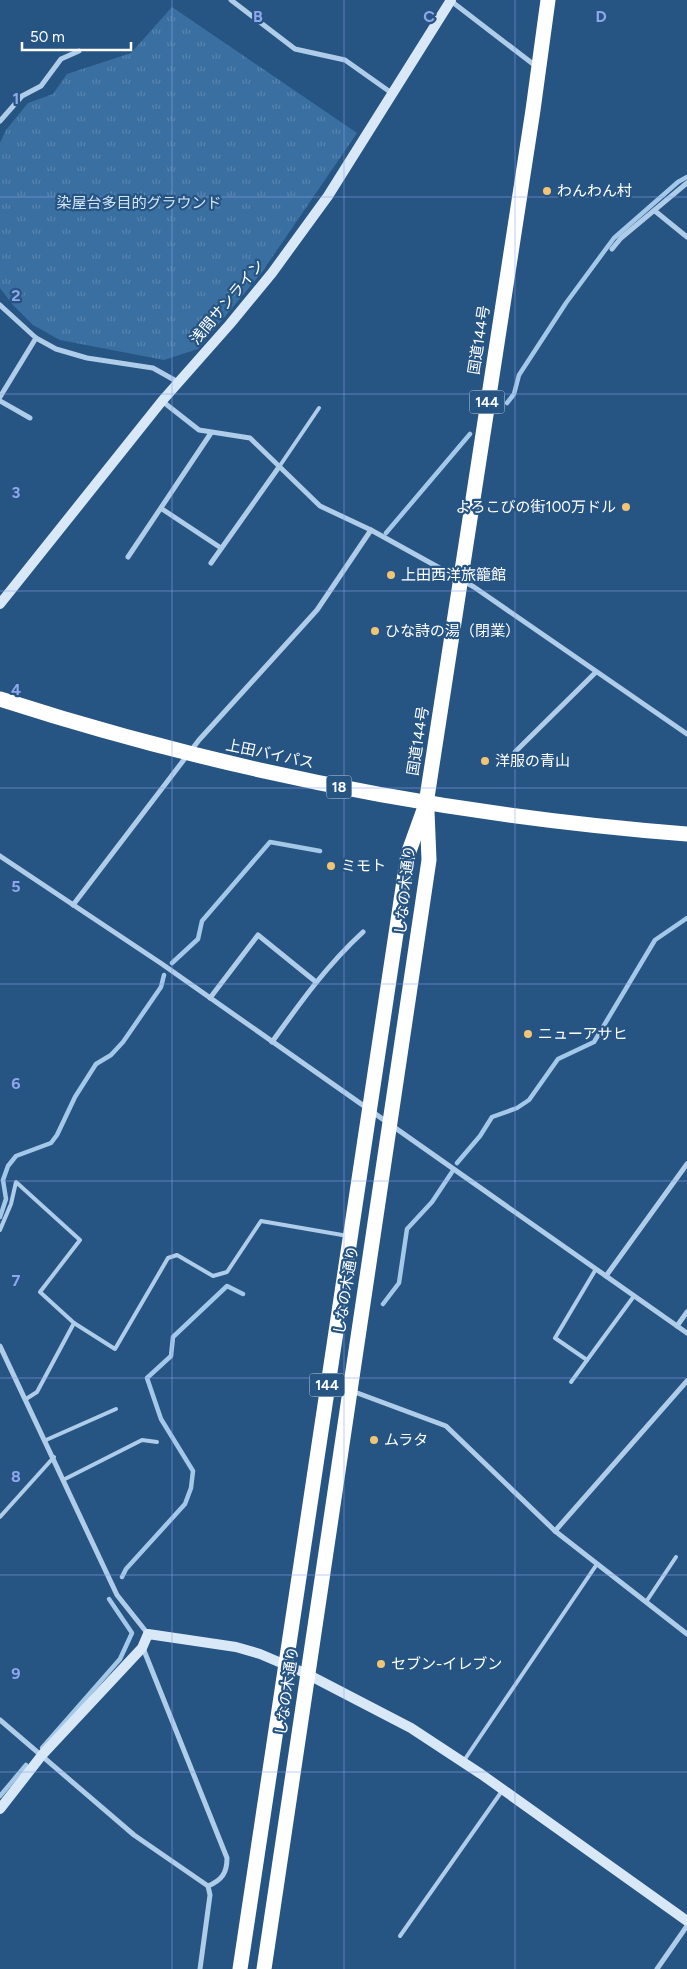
<svg xmlns="http://www.w3.org/2000/svg" width="687" height="1969" font-family="Figtree,'Noto Sans JP',sans-serif">
  <style>
    .park { fill: url(#park-tufts) }
    .lines { fill: none; stroke-linecap: round; stroke-linejoin: round }
    .stream { stroke: #a4c8e8; stroke-width: 4.5 }
    .lane { stroke: #afcce8; stroke-width: 4 }
    .street { stroke: #afcce8; stroke-width: 5 }
    .secondary { stroke: #d9e8f7; stroke-width: 10 }
    .highway { stroke: #fff; stroke-width: 15 }
    .grid { fill: none; stroke: #8ea6ec; stroke-width: 1; stroke-opacity: 0.55 }
    .poi-dot { fill: #f1c574; stroke: #265584; stroke-width: 2 }
    .labels { text-anchor: middle; stroke-width: 4.5; stroke-linejoin: round; paint-order: stroke }
    .shield { fill: #265584; stroke: #beccda; stroke-width: 1 }
    .shield-label { font-size: 14px; font-weight: bold; fill: #fff }
    .poi-label { font-size: 15px; fill: #fff; stroke: #265584; text-anchor: start }
    .park-label { font-size: 15px; fill: #d3e5f6; stroke: #265584 }
    .street-label { font-size: 15px; fill: #fff; stroke: #265584 }
    .grid-label { font-size: 16px; text-anchor: middle; font-weight: bold; fill: #8ea6ec; stroke: #265584; stroke-width: 4.5; stroke-linejoin: round; paint-order: stroke }
  </style>
  <defs>
    <pattern id="park-tufts" width="24" height="20" patternUnits="userSpaceOnUse" patternTransform="scale(1.25)"><rect width="24" height="20" fill="#3a6fa1"/><path d="M3 7l-1-3M5 7V3M7 7l1-3M15 17l-1-3M17 17v-4M19 17l1-3" fill="none" stroke="#5885af"/></pattern>
  </defs>
  <rect width="100%" height="100%" fill="#265584"/>
  <path class="park" d="M172 7 357 133 262 272 198 349 164 360 60 340 33 325 13 305 0 288V143L6 130 28 103 53 94 67 74 131 53Z"/>
  <g class="lines">
    <g class="stream">
      <path d="M507 403 514 394 519 375 566 303 614 238 678 182 687 177"/>
      <path d="M386 533 470 434"/>
      <path d="M172 963 198 939 202 921 270 842 320 851"/>
      <path d="M457 1163 480 1136 492 1117 517 1108 529 1100 558 1059 594 1042 655 940 687 918"/>
      <path d="M0 1217 6 1199 3 1180 8 1166 16 1156 51 1143 57 1135 75 1097 96 1064 111 1055 123 1042 161 987 164 975"/>
      <path d="M383 1304 399 1283 407 1229 432 1202 452 1172"/>
      <path d="M122 1577 126 1569 185 1504 191 1488 193 1471 161 1419 147 1378 171 1356 173 1337 227 1286 243 1294"/>
      <path d="M42 1748 120 1659 132 1633 109 1599"/>
      <path d="M0 1796 26 1765"/>
    </g>
    <g class="lane">
      <path d="M279 467 319 408"/>
      <path d="M0 1230 11 1204 16 1182 80 1240 40 1292 74 1323 115 1349 168 1258 177 1255 213 1276 227 1272 261 1221 348 1236"/>
      <path d="M587 1360 555 1338 596 1269"/>
      <path d="M571 1382 634 1296"/>
      <path d="M26 1399 37 1392 74 1323"/>
      <path d="M46 1440 116 1409"/>
      <path d="M63 1480 142 1440 157 1442"/>
      <path d="M0 1517 54 1457"/>
      <path d="M646 1602 676 1557"/>
      <path d="M463 1762 597 1564"/>
      <path d="M400 1936 502 1791"/>
    </g>
    <g class="street">
      <path d="M231 0 295 49 345 60 393 94"/>
      <path d="M451 1 537 67"/>
      <path d="M0 121 22 96 41 86 61 59 79 51"/>
      <path d="M655 211 687 237"/>
      <path d="M612 249 621 238 687 183"/>
      <path d="M0 305 36 338 56 349 87 358 153 368 178 382"/>
      <path d="M0 397 36 338"/>
      <path d="M0 401 30 418"/>
      <path d="M162 401 199 430 250 438 320 506 371 530 474 587 687 734"/>
      <path d="M162 509 221 548"/>
      <path d="M128 557 211 433"/>
      <path d="M211 563 279 467"/>
      <path d="M515 752 596 672"/>
      <path d="M0 856 162 964 687 1333"/>
      <path d="M73 905 199 740 317 610 371 530"/>
      <path d="M210 998 258 935 316 982"/>
      <path d="M272 1042C300 1003 327 965 363 932"/>
      <path d="M606 1276 687 1164"/>
      <path d="M677 1326 687 1312"/>
      <path d="M0 1346 117 1595 148 1634"/>
      <path d="M352 1391 446 1426 555 1531 687 1634"/>
      <path d="M555 1531 687 1381"/>
      <path d="M143 1648 227 1858C227 1873 222 1880 208 1886"/>
      <path d="M0 1720 134 1835 208 1886 210 1895 200 1969"/>
      <path d="M657 1969 687 1926"/>
    </g>
    <g class="secondary">
      <path d="M0 604 162 401 230 324 272 273 328 196 451 0"/>
      <path d="M0 1809 42 1755 142 1648 148 1634 236 1647 260 1654 307 1674 411 1728 481 1774 687 1921"/>
    </g>
    <g class="highway">
      <path d="M0 699C223 771 453 816 687 834"/>
      <path d="M240 1969 408 854 426 804 533 110 548 0"/>
      <path d="M264 1969 429 860 427 811"/>
    </g>
  </g>
  <path class="grid" d="M172 0V1969M344 0V1969M515 0V1969M0 197H687M0 394H687M0 591H687M0 788H687M0 984H687M0 1181H687M0 1378H687M0 1575H687M0 1772H687"/>
  <g class="poi-dot">
    <circle cx="547" cy="191" r="5"/>
    <circle cx="626" cy="507" r="5"/>
    <circle cx="391" cy="575" r="5"/>
    <circle cx="375" cy="631" r="5"/>
    <circle cx="485" cy="761" r="5"/>
    <circle cx="331" cy="866" r="5"/>
    <circle cx="528" cy="1034" r="5"/>
    <circle cx="374" cy="1440" r="5"/>
    <circle cx="381" cy="1664" r="5"/>
  </g>
  <g class="labels">
    <g class="shield">
      <rect x="469.5" y="390.5" width="35" height="23" rx="4"/>
      <rect x="326.5" y="775.5" width="25" height="23" rx="4"/>
      <rect x="309.5" y="1373.5" width="35" height="23" rx="4"/>
    </g>
    <g class="shield-label">
      <text x="487" y="407">144</text>
      <text x="339" y="792">18</text>
      <text x="327" y="1390">144</text>
    </g>
    <g class="poi-label">
      <text x="557" y="196">わんわん村</text>
      <text x="616" y="512" text-anchor="end">よろこびの街100万ドル</text>
      <text x="401" y="580">上田西洋旅籠館</text>
      <text x="385" y="636">ひな詩の湯（閉業）</text>
      <text x="495" y="766">洋服の青山</text>
      <text x="341" y="871">ミモト</text>
      <text x="538" y="1039">ニューアサヒ</text>
      <text x="384" y="1445">ムラタ</text>
      <text x="391" y="1669">セブン-イレブン</text>
    </g>
    <g class="park-label">
      <text x="139" y="208">染屋台多目的グラウンド</text>
    </g>
    <g class="street-label">
      <text transform="translate(227 302) rotate(-50)" y="5">浅間サンライン</text>
      <text transform="translate(479 340) rotate(-81)" y="5">国道144号</text>
      <text transform="translate(418 741) rotate(-81)" y="5">国道144号</text>
      <text transform="translate(270 754) rotate(12)" y="5">上田バイパス</text>
      <text transform="translate(405 890) rotate(-84)" y="5">しなの木通り</text>
      <text transform="translate(346 1290) rotate(-81)" y="5">しなの木通り</text>
      <text transform="translate(287 1691) rotate(-82)" y="5">しなの木通り</text>
    </g>
  </g>
  <g class="grid-label">
    <text x="258" y="22">B</text>
    <text x="429" y="22">C</text>
    <text x="601" y="22">D</text>
    <text x="16" y="104">1</text>
    <text x="16" y="301">2</text>
    <text x="16" y="498">3</text>
    <text x="16" y="695">4</text>
    <text x="16" y="892">5</text>
    <text x="16" y="1089">6</text>
    <text x="16" y="1286">7</text>
    <text x="16" y="1482">8</text>
    <text x="16" y="1679">9</text>
  </g>
  <path d="M22 42v8h109v-8" fill="none" stroke="#ffffff" stroke-width="2.5"/>
  <text x="30" y="42" font-size="15" fill="#ffffff" stroke="#265584" stroke-width="4" paint-order="stroke">50 m</text>
</svg>
